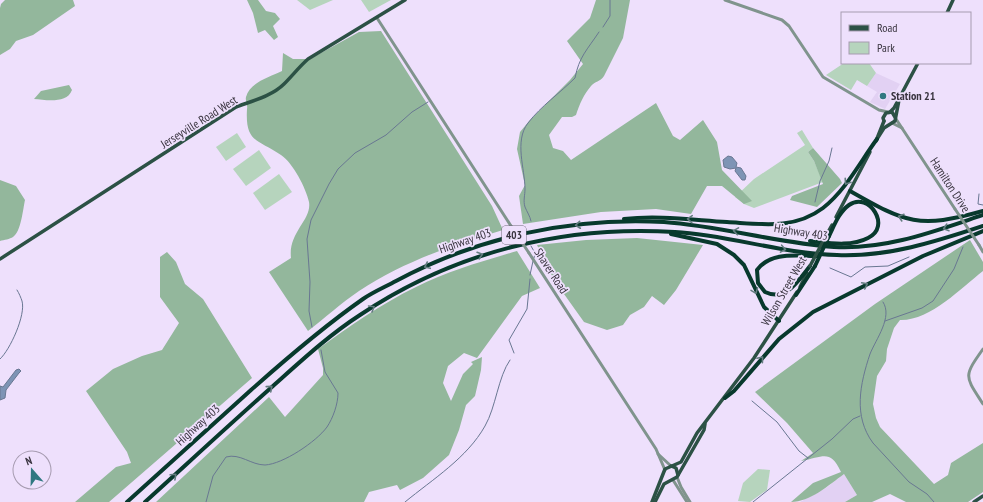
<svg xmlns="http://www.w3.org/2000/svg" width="983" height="502" font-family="'PT Sans Narrow',sans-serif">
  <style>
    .built { fill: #e2d1f3 }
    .green { fill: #b6d4bd }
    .forest { fill: #93b79c }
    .water { fill: #7e94b5; stroke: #697792 }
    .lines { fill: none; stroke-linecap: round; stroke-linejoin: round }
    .stream { stroke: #697792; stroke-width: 1 }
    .minor { stroke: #80948d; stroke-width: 3 }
    .major { stroke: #2c5145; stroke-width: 3.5 }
    .highway { stroke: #08392d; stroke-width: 4 }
    .minor-bridge { stroke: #80948d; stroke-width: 3 }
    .major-bridge { stroke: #2c5145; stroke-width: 3.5 }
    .highway-bridge { stroke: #08392d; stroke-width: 4 }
    .oneway { stroke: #647c80 }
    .poi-dot { fill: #307881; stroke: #eee0fc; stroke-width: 1.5 }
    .labels { text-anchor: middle; stroke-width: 3.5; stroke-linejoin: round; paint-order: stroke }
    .shield { fill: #eee0fc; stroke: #6f6878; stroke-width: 1 }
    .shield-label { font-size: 11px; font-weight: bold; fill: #39343f }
    .poi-label { font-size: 12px; font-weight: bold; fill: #39343f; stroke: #eee0fc; text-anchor: start }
    .street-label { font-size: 12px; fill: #39343f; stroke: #eee0fc }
  </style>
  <rect width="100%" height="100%" fill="#eee0fc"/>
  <g class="built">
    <path d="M876 73 900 84 885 109 870 102 877 92 867 86Z"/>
    <path d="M844 474 857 495 845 502H800L826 488Z"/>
  </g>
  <g class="green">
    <path d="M297 0H333L310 10Z"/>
    <path d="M361 0H391L369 12Z"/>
    <path d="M844 63H869L876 73 867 86 857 80 851 90 826 75Z"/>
    <path d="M802 130 813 148 808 152 814 161 823 182 754 208 744 204 735 197 754 179 805 145 797 133Z"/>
    <path d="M237 133 246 147 226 161 216 147Z"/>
    <path d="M259 150 271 168 246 186 233 169Z"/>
    <path d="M279 174 292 192 265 210 253 193Z"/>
    <path d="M758 469 770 470 767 490 750 502 738 501 743 483Z"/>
  </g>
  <g class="forest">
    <path d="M5 0H73L75 6 33 35 16 41 10 49 0 55V8L1 4Z"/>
    <path d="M247 0H258L266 11 275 13 280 19 273 26 278 37 274 40 265 30 258 33 253 13Z"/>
    <path d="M596 0H630L623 38 604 76C600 82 595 81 591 86 584 94 579 105 576 115L572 117H562L549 135 553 148 563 151 571 160 656 103 673 136 680 140 703 120 717 142 722 170 752 201 744 204 722 186H707L691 214 656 209 601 212 523 224 519 196 525 185 517 149 520 132 530 120 570 80 583 64 567 41 590 18Z"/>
    <path d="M381 31 492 206 503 230C452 245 403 262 359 291 341 303 325 318 308 331L269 272 291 258C288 232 312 220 309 202 306 188 293 163 281 155 258 139 245 143 247 109 248 105 245 101 246 97 250 82 270 77 282 71L283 53 293 59H310L359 32Z"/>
    <path d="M69 85 72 90C67 104 46 100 34 99L41 91Z"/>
    <path d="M813 148 840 179 842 183 817 207 790 200 792 196 823 184 814 161 808 152Z"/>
    <path d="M0 180 16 186 25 200C23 209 21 232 13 237 10 239 4 240 0 241Z"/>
    <path d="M637 238 703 245 676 290 664 305 652 296 644 307 630 315 623 325 607 330 584 322 554 280 537 245 586 240Z"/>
    <path d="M970 240 983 262V271C961 288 930 321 900 320L894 328 887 349 886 361 877 376 873 404 876 418 880 427 934 484 948 475 951 463 983 443V492L968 502H906L890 494 872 502H845L857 495 844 474C829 485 810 502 791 502L813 483 841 472C830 449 824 457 801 461L813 453 787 423 755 392 875 304Z"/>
    <path d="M517 251 540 288 522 296 477 358 464 353 448 366 443 383 451 401 463 374 473 364 471 362 482 357 481 370 475 396 466 405 459 430 449 455 423 478 400 490 397 485 369 492 364 502H156L269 397 285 417 323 375V368L318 349C350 326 381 304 416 287 448 271 483 261 517 251Z"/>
    <path d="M167 252 176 262 185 284 203 299 252 378 109 502H75L116 467 131 463 127 452 86 391 113 369 142 356 162 350 179 323 160 297V257Z"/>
  </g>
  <g class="water">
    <path d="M728 156 732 157 737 163 736 167 741 168 746 176 745 180H742L735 171 736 168 730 169 724 167 723 160Z"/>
    <path d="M19 369 21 371 19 373 6 390 5 398 0 400V386L3 387 16 370Z"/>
  </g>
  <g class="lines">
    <g class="stream">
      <path d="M603 27 610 16V0"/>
      <path d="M979 194 978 204 983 205"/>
      <path d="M815 202 820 181 829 161 832 148"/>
      <path d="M531 221C530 216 527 212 525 207 523 201 525 195 525 189 525 169 514 141 528 123 541 106 560 93 575 78 579 57 587 50 599 32"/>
      <path d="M531 246 535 253 534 258"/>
      <path d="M830 268 851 277 865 267 888 266 909 257"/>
      <path d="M530 275 533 261"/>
      <path d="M883 302C893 317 876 339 870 354 860 384 853 416 873 443L909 482 927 494 934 502"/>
      <path d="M885 321 922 308 933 301 954 269 963 247"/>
      <path d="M312 327 309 311 310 282 307 239 311 220 329 184 338 169 355 153 386 135 412 112 428 102"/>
      <path d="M514 353 509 340 527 309 530 279"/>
      <path d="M0 359C10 350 26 315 22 301 21 298 19 293 17 290"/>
      <path d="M752 401 777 422 799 451 808 458"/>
      <path d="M206 502 213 476 226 457C240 453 251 465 265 465 283 464 316 442 327 427 333 418 338 404 338 393L325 372 321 350"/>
      <path d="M405 502C433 479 467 458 485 426 496 407 498 377 510 360"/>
      <path d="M753 502 832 439 853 419 860 416"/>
    </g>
    <g class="minor">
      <path d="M725 0 782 20 789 26 823 77 879 110 888 112"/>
      <path d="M377 18 511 226"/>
      <path d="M896 119 955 209"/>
      <path d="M892 123 902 128"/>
      <path d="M979 245 983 252"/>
      <path d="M529 253 656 449 665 470"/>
      <path d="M983 349C963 377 965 376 983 404"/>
      <path d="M658 454 671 466"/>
      <path d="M677 477 681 487 690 502"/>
      <path d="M673 480 687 502"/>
    </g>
    <g class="major">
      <path d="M947 13 953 0"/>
      <path d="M890 112 894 108 918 63"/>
      <path d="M884 121 883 118 886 113 892 112 895 117"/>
      <path d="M877 139 884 128 895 121 899 100"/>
      <path d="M876 141 884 121"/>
      <path d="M836 217 870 152"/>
      <path d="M827 234 832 225"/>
      <path d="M0 259 236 107C252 101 272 96 284 84 293 75 299 67 308 59L405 0"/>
      <path d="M800 287 807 273"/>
      <path d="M671 466 676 468 678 475"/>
      <path d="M652 502 665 469 681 462 697 433 754 358 797 292"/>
      <path d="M655 502 664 484 677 477 704 430 705 424"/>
      <path d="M974 502 983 496"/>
    </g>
    <g class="highway">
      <path d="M850 191C906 223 919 229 983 211"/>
      <path d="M624 219C658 215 693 220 727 222 761 224 794 230 823 208 846 190 860 162 877 139"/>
      <path d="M671 234 717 244 734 255 744 265 764 307 779 321"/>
      <path d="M810 241C829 243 851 247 868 238 892 227 869 191 849 205 839 212 834 226 829 236"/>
      <path d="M810 266C798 281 786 302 765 292L758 283 757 270C771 251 797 256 818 256"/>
      <path d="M796 295 815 266"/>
      <path d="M725 398 734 391 779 339 813 312 923 256 983 231"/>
      <path d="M127 502C168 465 210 427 251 390 287 358 323 327 363 299 373 292 385 287 396 281 478 237 571 217 664 222 721 226 777 243 834 247 886 250 935 231 983 215"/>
      <path d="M145 502C188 463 230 424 273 386 301 361 329 335 360 315 454 252 563 225 675 232 730 235 782 254 837 255 888 257 935 242 983 226"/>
    </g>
    <g class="minor-bridge">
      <path d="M955 209 979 245"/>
      <path d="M511 226 529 253"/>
    </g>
    <path class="major-bridge" d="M810 266 827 234"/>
    <path class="highway-bridge" d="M815 266 829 236"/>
  </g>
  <defs><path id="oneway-chevron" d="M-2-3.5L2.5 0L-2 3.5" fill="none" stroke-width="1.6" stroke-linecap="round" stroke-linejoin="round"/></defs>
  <g class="oneway">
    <use href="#oneway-chevron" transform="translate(847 182) rotate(124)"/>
    <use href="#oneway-chevron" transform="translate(901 217) rotate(-162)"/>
    <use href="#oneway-chevron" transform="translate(690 219) rotate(-176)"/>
    <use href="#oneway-chevron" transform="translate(578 225) rotate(174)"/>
    <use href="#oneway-chevron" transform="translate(946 228) rotate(162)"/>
    <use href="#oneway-chevron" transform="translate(736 231) rotate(-171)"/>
    <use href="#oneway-chevron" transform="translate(783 249) rotate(10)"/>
    <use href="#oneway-chevron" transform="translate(480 255) rotate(-17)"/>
    <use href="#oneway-chevron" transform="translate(427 266) rotate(155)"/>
    <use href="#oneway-chevron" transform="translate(865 285) rotate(-27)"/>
    <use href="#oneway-chevron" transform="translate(755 291) rotate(69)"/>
    <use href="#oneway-chevron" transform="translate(372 308) rotate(-30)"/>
    <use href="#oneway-chevron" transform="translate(761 359) rotate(-50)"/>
    <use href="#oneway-chevron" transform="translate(270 388) rotate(-41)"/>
    <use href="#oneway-chevron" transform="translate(174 476) rotate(-43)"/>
  </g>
  <circle class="poi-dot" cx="883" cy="96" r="4"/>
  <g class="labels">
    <rect class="shield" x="502" y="226" width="24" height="18" rx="3"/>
    <g class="shield-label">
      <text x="514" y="239">403</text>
    </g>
    <g class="poi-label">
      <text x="891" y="100">Station 21</text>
    </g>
    <g class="street-label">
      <text transform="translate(199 122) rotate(-32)" y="4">Jerseyville Road West</text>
      <text transform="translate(950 185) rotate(57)" y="4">Hamilton Drive</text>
      <text transform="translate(801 232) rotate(9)" y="4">Highway 403</text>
      <text transform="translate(465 241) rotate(-19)" y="4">Highway 403</text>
      <text transform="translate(551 271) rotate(57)" y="4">Shaver Road</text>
      <text transform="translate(784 291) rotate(-60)" y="4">Wilson Street West</text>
      <text transform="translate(198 425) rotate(-42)" y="4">Highway 403</text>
    </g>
  </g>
  <rect x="841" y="12" width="130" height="52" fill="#eee0fc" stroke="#a69bb0"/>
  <rect x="849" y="25" width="20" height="6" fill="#2c5145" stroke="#a69bb0"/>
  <text x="877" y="32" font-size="12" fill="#39343f">Road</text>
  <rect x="849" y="42" width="20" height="12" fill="#b6d4bd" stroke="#a69bb0"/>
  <text x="877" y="52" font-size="12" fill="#39343f">Park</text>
  <g transform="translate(32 470) rotate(340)"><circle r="19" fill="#eee0fc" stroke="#a69bb0"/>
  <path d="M0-3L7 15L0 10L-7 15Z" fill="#307881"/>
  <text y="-6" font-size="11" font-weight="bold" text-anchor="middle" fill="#39343f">N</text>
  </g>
</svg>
